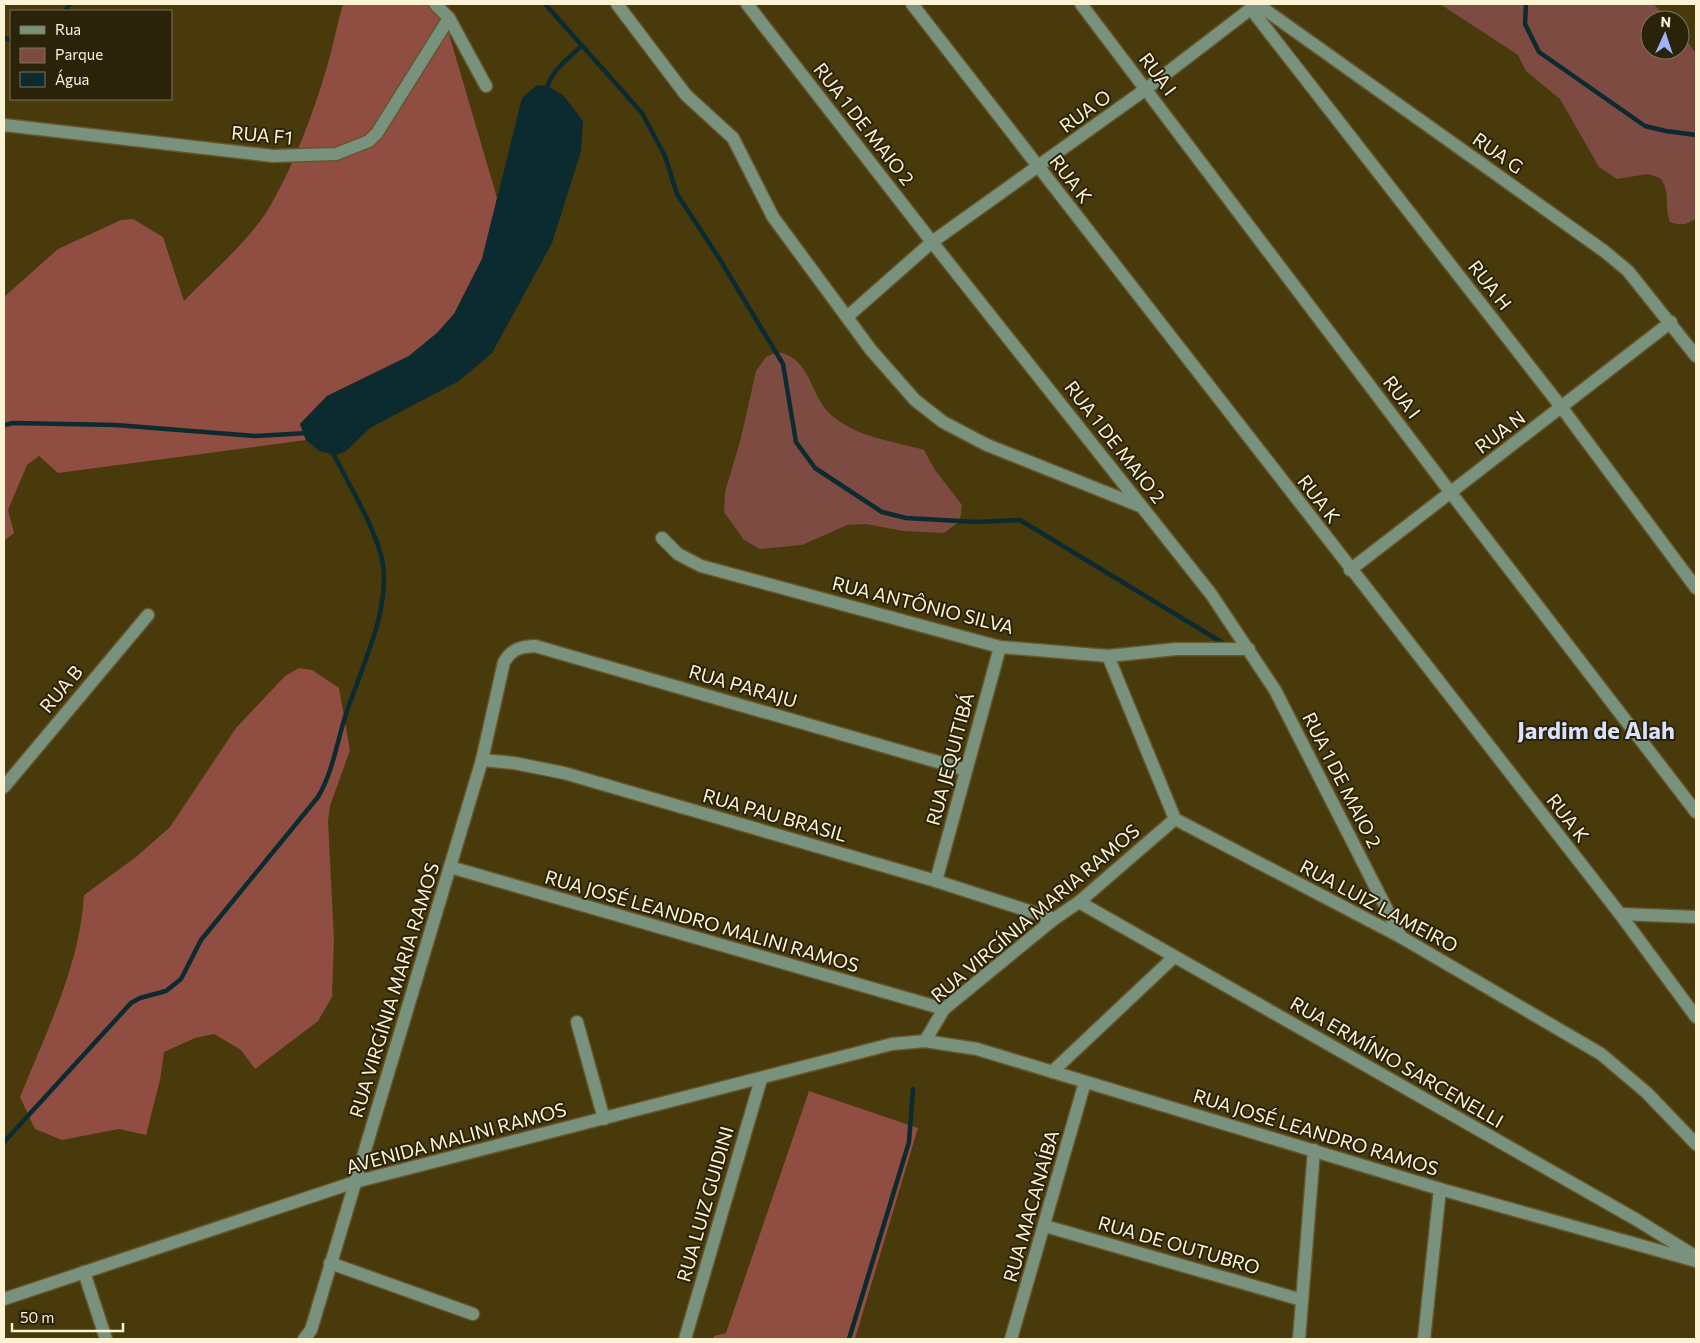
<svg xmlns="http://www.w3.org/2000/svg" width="1700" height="1343" font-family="Commissioner,sans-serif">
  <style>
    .green { fill: #7d4b41 }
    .forest { fill: #904d41 }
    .water { fill: #0c2b30 }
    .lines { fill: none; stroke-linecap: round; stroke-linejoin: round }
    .stream { stroke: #0c2b30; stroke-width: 4.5 }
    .minor-casing { stroke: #65572b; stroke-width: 15 }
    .minor { stroke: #79927e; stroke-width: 12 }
    .labels { text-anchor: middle; stroke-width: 4; stroke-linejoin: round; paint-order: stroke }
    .street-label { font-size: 19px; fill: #fcf2d4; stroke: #2a2209 }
    .district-label { font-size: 24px; font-weight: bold; fill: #d9e2fe; stroke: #2a2209 }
  </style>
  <rect width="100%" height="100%" fill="#483a0b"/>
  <g class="green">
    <path d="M1440 4H1653L1671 20H1650V50H1680V31L1696 54V218C1687 225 1681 226 1670 222 1664 206 1671 191 1660 178L1648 174 1617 179 1599 167 1560 99 1526 71 1518 55Z"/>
    <path d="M777 352C811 357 809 394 830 414 855 437 893 441 924 450L935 470 962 505 960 521 944 533 903 531 866 524 847 525 802 545 760 549 744 540 724 512 725 492 741 438 756 371 766 357Z"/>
  </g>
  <g class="forest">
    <path d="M343 4H431L447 27 497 198 482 259 454 314 437 333 409 356 327 396 300 424 306 440 58 473 39 456 27 465 8 510 14 533 4 541V297L58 249 121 220 133 219 163 237 184 301C211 273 250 240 269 208 294 165 313 114 327 67 333 46 337 25 343 4Z"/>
    <path d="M299 668 312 670 339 688 350 750 330 806 328 821 334 940 332 997 318 1021 255 1069 241 1050 214 1034 195 1038 164 1052 160 1080 146 1135 119 1129 62 1140 35 1129 20 1097C46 1032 80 966 84 895L136 857 170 827 236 728 285 676Z"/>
    <path d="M809 1091 918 1128 855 1339H713L714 1336 726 1333Z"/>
  </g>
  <path class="water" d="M546 85 563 95 583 121 581 151 552 243 492 353 459 381 370 428 345 452 335 455 319 451 306 440 300 424 327 396 409 356 437 333 454 314 482 259 522 98 536 86Z"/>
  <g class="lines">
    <g class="stream">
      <path d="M545 4 642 113 665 156 677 194 719 258 783 364 796 442 815 468 882 512 906 518 977 522 1020 520 1223 643"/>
      <path d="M1526 4 1525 24 1539 52 1645 126 1666 131 1696 135"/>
      <path d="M65 11 70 4"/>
      <path d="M4 38 11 40"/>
      <path d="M547 91C548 72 570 58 582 45"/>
      <path d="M4 425 13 423 116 425 255 436 308 433"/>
      <path d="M4 1142 131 1003 140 998 166 991 181 979 201 940 318 797C333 772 337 741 346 714 361 668 394 604 381 555 372 522 348 483 332 451"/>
      <path d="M849 1339 909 1142 913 1089"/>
    </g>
    <defs>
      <g id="minor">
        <path d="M435 4 449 18 486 86"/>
        <path d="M617 4 686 95 733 138 773 217 871 350 915 400 943 422 987 445 1140 506"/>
        <path d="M747 4 932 242 1211 594 1275 690 1401 937"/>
        <path d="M912 4 1620 914 1696 1017"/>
        <path d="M1081 4 1451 493 1696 812"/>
        <path d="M1257 4 1604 251 1628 271 1696 356"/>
        <path d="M1251 9 1562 408 1696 588"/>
        <path d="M4 125 273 156 336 154 369 141 377 133 449 18"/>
        <path d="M847 317 932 242 1146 89 1257 4"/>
        <path d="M662 538 678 554 701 566 1000 647 1108 656 1176 649H1249"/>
        <path d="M1350 570 1671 322"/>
        <path d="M1108 656 1175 819 1401 937 1601 1054 1647 1093 1696 1144"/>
        <path d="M482 760 514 763 564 773 936 881 1054 919"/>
        <path d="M4 787 148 615"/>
        <path d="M450 867 944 1009"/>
        <path d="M936 881 1000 647"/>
        <path d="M1079 902 1637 1220 1695 1256"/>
        <path d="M1620 914 1696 917"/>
        <path d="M577 1022 604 1119"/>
        <path d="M925 1041 944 1009 1054 919 1079 902 1175 819"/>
        <path d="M1052 1072 1174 957"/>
        <path d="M1045 1226 1302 1300"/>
        <path d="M330 1263 473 1314"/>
        <path d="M84 1272 106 1339"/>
        <path d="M4 1299 355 1182 892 1044 925 1041 977 1049 1440 1189 1696 1261"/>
        <path d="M304 1339 311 1330 482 760 504 662C513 648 520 647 535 646L966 770"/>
        <path d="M685 1339 761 1079"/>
        <path d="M1011 1339 1085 1082"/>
        <path d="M1299 1339 1314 1150"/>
        <path d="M1424 1339 1440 1189"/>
      </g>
    </defs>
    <use href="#minor" class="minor-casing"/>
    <use href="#minor" class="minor"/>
  </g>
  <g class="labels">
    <g class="street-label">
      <text transform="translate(1158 74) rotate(53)" y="7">RUA I</text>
      <text transform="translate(1085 111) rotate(-36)" y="7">RUA O</text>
      <text transform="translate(864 124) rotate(52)" y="7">RUA 1 DE MAIO 2</text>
      <text transform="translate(262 135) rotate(5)" y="7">RUA F1</text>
      <text transform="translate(1498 153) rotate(35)" y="7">RUA G</text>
      <text transform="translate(1071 179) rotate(52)" y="7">RUA K</text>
      <text transform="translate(1490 285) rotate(52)" y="7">RUA H</text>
      <text transform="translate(1402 397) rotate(53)" y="7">RUA I</text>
      <text transform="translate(1500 432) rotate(-37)" y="7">RUA N</text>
      <text transform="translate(1115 442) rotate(52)" y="7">RUA 1 DE MAIO 2</text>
      <text transform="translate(1319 499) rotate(52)" y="7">RUA K</text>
      <text transform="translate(923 605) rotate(14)" y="7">RUA ANTÔNIO SILVA</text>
      <text transform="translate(743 686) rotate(16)" y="7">RUA PARAJU</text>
      <text transform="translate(61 689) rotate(-50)" y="7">RUA B</text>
      <text transform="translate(950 759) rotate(-75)" y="7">RUA JEQUITIBÁ</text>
      <text transform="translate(1342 780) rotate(63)" y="7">RUA 1 DE MAIO 2</text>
      <text transform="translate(775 815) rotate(16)" y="7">RUA PAU BRASIL</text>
      <text transform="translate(1568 818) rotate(52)" y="7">RUA K</text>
      <text transform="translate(1379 906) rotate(28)" y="7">RUA LUIZ LAMEIRO</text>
      <text transform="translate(1035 913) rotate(-40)" y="7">RUA VIRGÍNIA MARIA RAMOS</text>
      <text transform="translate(702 921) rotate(16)" y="7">RUA JOSÉ LEANDRO MALINI RAMOS</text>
      <text transform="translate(394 990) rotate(-73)" y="7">RUA VIRGÍNIA MARIA RAMOS</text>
      <text transform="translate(1397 1062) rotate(30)" y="7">RUA ERMÍNIO SARCENELLI</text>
      <text transform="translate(1316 1132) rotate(17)" y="7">RUA JOSÉ LEANDRO RAMOS</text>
      <text transform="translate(456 1138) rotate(-15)" y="7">AVENIDA MALINI RAMOS</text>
      <text transform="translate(705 1204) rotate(-74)" y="7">RUA LUIZ GUIDINI</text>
      <text transform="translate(1031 1206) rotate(-74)" y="7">RUA MACANAÍBA</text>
      <text transform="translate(1179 1245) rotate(16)" y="7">RUA DE OUTUBRO</text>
    </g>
    <g class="district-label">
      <text x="1596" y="739">Jardim de Alah</text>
    </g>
  </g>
  <rect width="1700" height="1343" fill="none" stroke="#fcf2d4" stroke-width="10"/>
  <rect x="10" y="10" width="162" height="90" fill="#2a2209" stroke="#7e755a"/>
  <rect x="20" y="26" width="25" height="8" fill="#79927e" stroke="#7e755a"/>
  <text x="55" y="35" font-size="15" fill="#fcf2d4">Rua</text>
  <rect x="20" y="48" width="25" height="15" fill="#7d4b41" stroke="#7e755a"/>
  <text x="55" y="60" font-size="15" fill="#fcf2d4">Parque</text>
  <rect x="20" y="72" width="25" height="15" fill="#0c2b30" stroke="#7e755a"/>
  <text x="55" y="85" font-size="15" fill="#fcf2d4">Água</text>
  <g transform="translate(1665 35) rotate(3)"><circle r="24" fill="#2a2209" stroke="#7e755a"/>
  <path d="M0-4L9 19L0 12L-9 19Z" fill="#9fb3fd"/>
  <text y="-8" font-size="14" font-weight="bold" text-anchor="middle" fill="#fcf2d4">N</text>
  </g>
  <path d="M12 1323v8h111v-8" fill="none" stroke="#fcf2d4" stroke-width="2.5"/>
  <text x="20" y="1323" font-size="15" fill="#fcf2d4" stroke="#2a2209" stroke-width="4" paint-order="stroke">50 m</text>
</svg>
